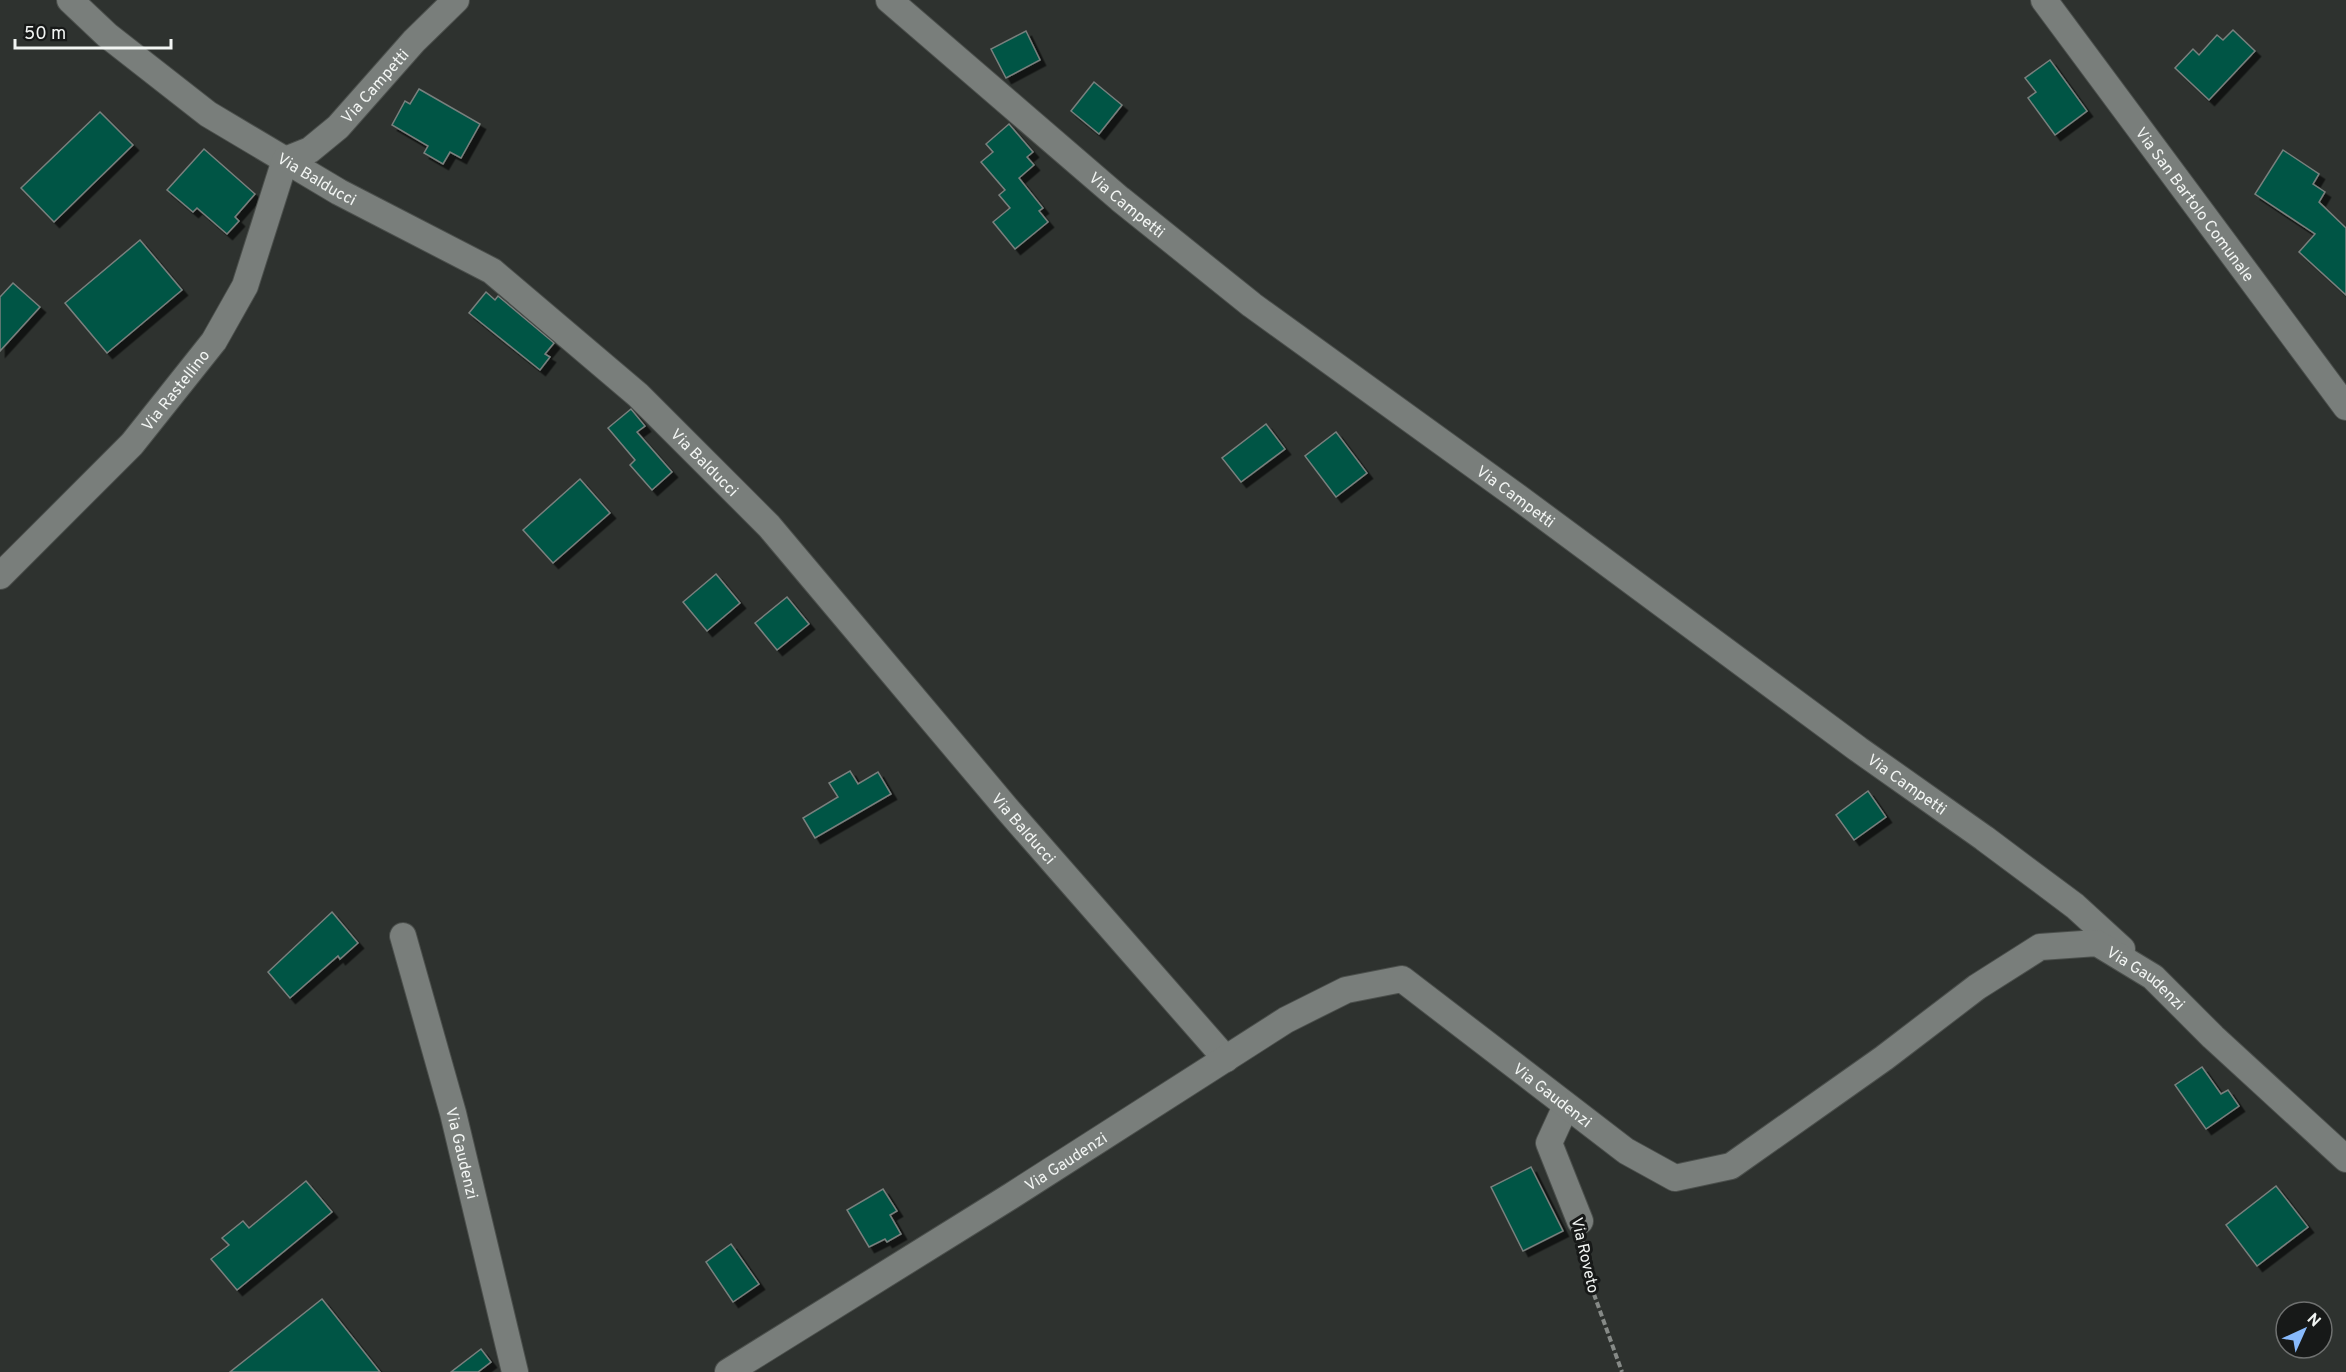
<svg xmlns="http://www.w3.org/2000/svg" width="2346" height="1372" font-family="Overpass,sans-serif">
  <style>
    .building { fill: #015445; stroke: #79807e; stroke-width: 1.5; filter: url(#shadow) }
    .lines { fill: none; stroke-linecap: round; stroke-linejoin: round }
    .minor-casing { stroke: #4b4f4c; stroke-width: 28 }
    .path { stroke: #868a87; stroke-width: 4; stroke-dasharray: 6 3; stroke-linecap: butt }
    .minor { stroke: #797e7b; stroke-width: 26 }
    .labels { text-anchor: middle; stroke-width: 6; stroke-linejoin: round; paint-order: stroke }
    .street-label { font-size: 16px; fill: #f2f5f3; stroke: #171918 }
  </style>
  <defs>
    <filter id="shadow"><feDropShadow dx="5.5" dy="5.5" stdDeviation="0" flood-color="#0009"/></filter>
  </defs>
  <rect width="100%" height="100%" fill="#2e322f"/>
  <g class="building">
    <path d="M2233 30 2255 51 2209 100 2175 68 2193 49 2199 55 2217 35 2223 40Z"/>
    <path d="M1026 31 1040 60 1006 78 991 49Z"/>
    <path d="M2050 60 2087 111 2055 135 2028 98 2036 92 2025 78Z"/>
    <path d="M1094 82 1122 105 1099 134 1071 111Z"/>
    <path d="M419 89 480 124 461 158 450 152 443 164 424 153 428 146 392 125 405 101 410 104Z"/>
    <path d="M100 112 133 145 54 222 21 188Z"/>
    <path d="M1009 124 1033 152 1027 157 1034 165 1019 178 1043 208 1039 211 1048 222 1015 249 993 222 1010 208 999 195 1005 190 981 162 993 152 986 144Z"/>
    <path d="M204 149 255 194 235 217 239 221 227 234 197 208 193 212 167 190Z"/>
    <path d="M2283 150 2319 174 2313 184 2325 192 2319 202 2346 228V295L2299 252 2315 234 2255 194Z"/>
    <path d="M140 240 182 290 107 353 65 303Z"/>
    <path d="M13 283 40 307 0 351V297Z"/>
    <path d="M486 292 495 300 498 296 554 343 545 354 550 357 540 370 469 313Z"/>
    <path d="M631 409 645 426 637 432 672 472 652 490 630 465 635 460 608 428Z"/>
    <path d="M1266 424 1285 449 1241 482 1222 458Z"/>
    <path d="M1336 432 1367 473 1336 497 1305 456Z"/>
    <path d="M580 479 610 513 553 563 523 530Z"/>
    <path d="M716 574 740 603 707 631 683 602Z"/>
    <path d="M787 597 809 624 777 650 755 623Z"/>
    <path d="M850 771 858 784 878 772 891 794 815 838 803 818 838 797 829 783Z"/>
    <path d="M1868 791 1886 817 1854 840 1836 815Z"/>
    <path d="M332 912 358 943 340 959 338 956 290 998 268 972Z"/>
    <path d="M2202 1067 2221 1094 2228 1090 2239 1106 2206 1129 2175 1085Z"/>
    <path d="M1531 1167 1563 1231 1523 1251 1491 1187Z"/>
    <path d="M306 1181 332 1212 237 1290 211 1259 229 1245 222 1238 243 1221 249 1228Z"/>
    <path d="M2276 1186 2308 1227 2257 1266 2226 1225Z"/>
    <path d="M883 1189 897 1211 890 1215 901 1234 887 1242 885 1239 869 1247 847 1210Z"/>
    <path d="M731 1244 759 1284 733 1302 706 1262Z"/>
    <path d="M322 1299 380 1372H230Z"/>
    <path d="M481 1349 491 1362 478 1372H451Z"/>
  </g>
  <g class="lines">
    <defs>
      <g id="minor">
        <path id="s1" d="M70 0 107 35 208 114 339 192 492 271 638 395 769 526 1008 810 1226 1059"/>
        <path id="s2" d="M889 0 1120 199 1252 305 1515 495 1858 749 1984 838 2075 906 2122 949"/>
        <path id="s3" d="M2044 0 2346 407"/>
        <path id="s4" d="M0 576 132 444 214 341 245 286 285 160 310 150 338 127 414 41 456 0"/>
        <path id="s5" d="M403 936 453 1113 515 1372"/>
        <path d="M1566 1106 1549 1143 1580 1221"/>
        <path id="s6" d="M728 1372 1011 1196 1286 1020 1346 990 1402 979 1626 1151 1675 1178 1731 1166 1884 1058 1977 987 2040 947 2097 943 2153 977 2213 1037 2346 1159"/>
      </g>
    </defs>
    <use href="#minor" class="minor-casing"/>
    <path class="path" d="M1583 1241 1591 1286 1622 1372"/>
    <use href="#minor" class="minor"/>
  </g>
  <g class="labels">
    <g class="street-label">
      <text dy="6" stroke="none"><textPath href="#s4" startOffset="632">Via Campetti</textPath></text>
      <text dy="6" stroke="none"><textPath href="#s1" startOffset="306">Via Balducci</textPath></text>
      <text dy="6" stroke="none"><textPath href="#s3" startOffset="254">Via San Bartolo Comunale</textPath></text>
      <text dy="6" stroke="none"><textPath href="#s2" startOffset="314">Via Campetti</textPath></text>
      <text dy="6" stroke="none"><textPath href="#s4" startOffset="256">Via Rastellino</textPath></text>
      <text dy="6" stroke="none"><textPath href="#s1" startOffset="790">Via Balducci</textPath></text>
      <text dy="6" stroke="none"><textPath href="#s2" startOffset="800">Via Campetti</textPath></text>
      <text dy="6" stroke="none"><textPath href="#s2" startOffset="1286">Via Campetti</textPath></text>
      <text dy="6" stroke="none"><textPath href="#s1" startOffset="1276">Via Balducci</textPath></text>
      <text dy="6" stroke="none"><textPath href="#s6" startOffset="1676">Via Gaudenzi</textPath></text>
      <text dy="6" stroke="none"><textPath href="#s6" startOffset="974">Via Gaudenzi</textPath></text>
      <text dy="6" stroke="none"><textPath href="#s5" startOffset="225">Via Gaudenzi</textPath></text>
      <text dy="6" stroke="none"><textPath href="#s6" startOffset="398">Via Gaudenzi</textPath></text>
      <text transform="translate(1586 1255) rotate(77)" y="6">Via Roveto</text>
    </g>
  </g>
  <g transform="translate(2304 1330) rotate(45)"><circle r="28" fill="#171918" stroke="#6f7170" stroke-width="1.5"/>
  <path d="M0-4.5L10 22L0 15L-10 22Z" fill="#88bafc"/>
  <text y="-9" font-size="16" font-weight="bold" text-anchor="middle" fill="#f2f5f3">N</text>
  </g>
  <path d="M15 39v9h156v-9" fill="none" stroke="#f2f5f3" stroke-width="3"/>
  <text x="24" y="39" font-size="18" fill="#f2f5f3" stroke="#171918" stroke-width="4.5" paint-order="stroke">50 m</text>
</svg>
